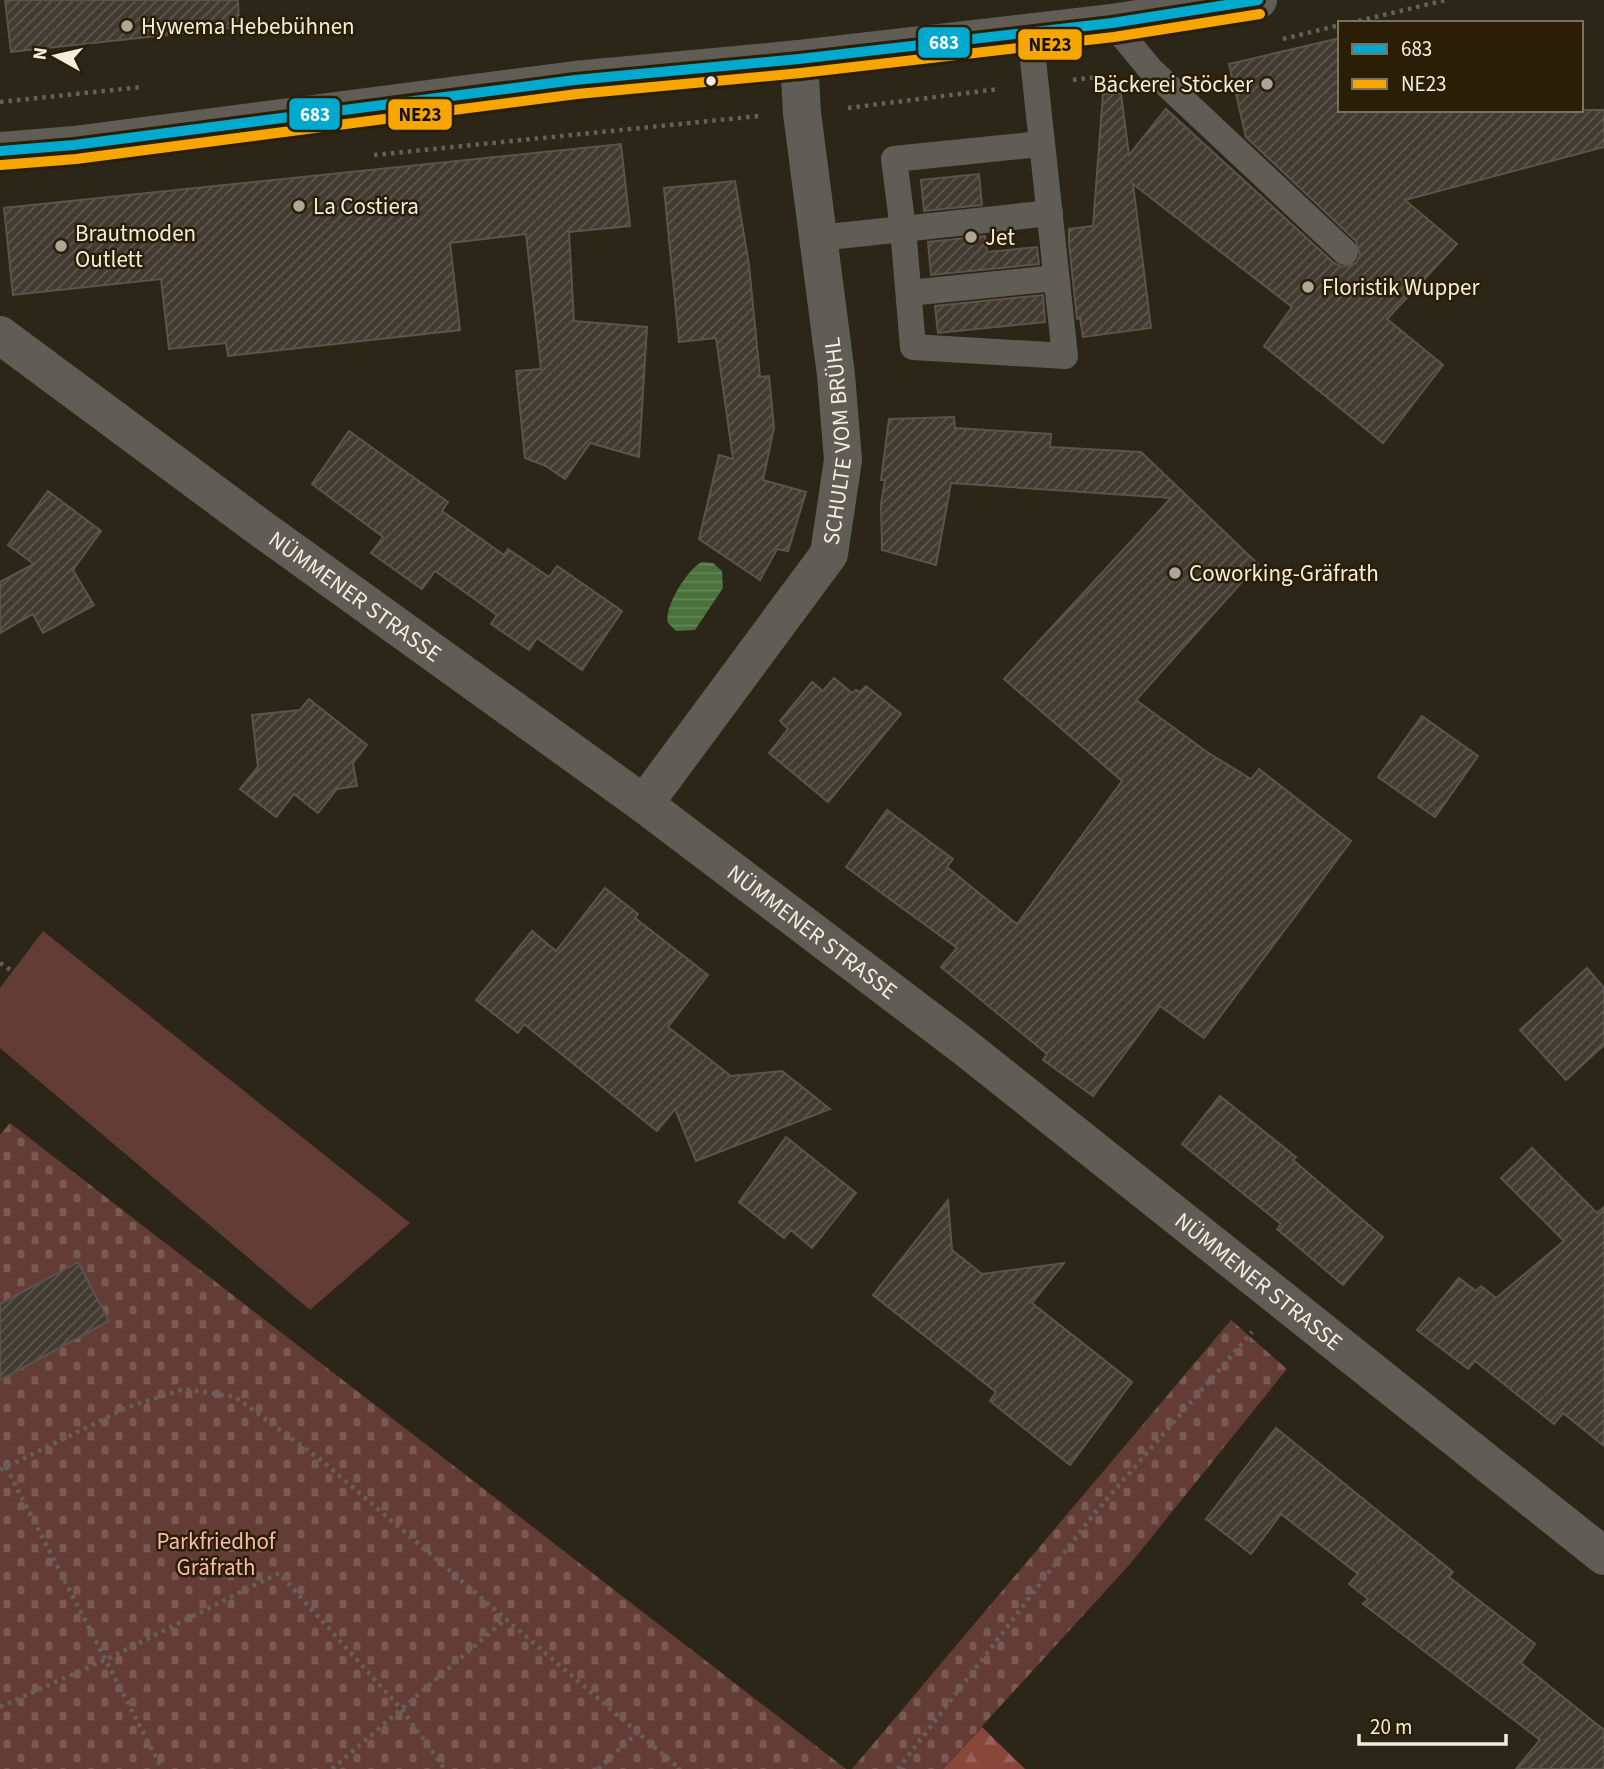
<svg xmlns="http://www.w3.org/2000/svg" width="1604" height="1769" font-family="'Source Sans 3',sans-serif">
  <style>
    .forest { fill: url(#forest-firs) }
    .cemetery { fill: url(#cemetery-stones) }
    .pitch { fill: #633d35 }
    .water { fill: url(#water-rules) }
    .building { fill: url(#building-hatch); stroke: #5b544a; stroke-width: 2 }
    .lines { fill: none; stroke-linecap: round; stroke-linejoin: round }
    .path { stroke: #636159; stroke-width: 4.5; stroke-dasharray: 3.5 5; stroke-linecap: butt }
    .lane { stroke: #5f5d56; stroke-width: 26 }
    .street { stroke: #5f5d56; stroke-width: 38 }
    .primary { stroke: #5f5d54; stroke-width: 38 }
    .bus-1-casing { stroke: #2a1f06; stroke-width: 16 }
    .bus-2-casing { stroke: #2a1f06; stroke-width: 16 }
    .bus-1 { stroke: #00a9ce; stroke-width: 10 }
    .bus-2 { stroke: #f7a600; stroke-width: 10 }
    .poi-dot { fill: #aea799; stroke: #2a1f06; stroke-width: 2.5 }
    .bus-dot { fill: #f4edde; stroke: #2a1f06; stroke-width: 2.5 }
    .labels { text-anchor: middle; stroke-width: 5; stroke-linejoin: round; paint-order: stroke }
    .poi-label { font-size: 23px; fill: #f4edde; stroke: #2a1f06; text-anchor: start }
    .street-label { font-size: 23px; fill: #f4edde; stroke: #2a1f06 }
    .park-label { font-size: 23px; fill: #fbb9ab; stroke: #2a1f06 }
    .line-badge { stroke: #2a1f06; stroke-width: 2.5 }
    .badge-label { font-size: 19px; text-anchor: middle; font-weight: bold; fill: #fff }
    .pale-badge-label { font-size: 19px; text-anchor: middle; font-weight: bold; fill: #111 }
  </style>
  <defs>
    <pattern id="forest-firs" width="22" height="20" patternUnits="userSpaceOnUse" patternTransform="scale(1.75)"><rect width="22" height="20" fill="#88473a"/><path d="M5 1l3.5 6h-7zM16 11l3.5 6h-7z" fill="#996256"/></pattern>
    <pattern id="cemetery-stones" width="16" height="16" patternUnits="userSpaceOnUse" patternTransform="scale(1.75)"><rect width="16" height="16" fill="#633d35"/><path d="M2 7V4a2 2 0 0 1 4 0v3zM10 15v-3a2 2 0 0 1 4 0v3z" fill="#7a5952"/></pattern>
    <pattern id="water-rules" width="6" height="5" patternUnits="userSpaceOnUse" patternTransform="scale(1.75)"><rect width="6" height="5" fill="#4a723b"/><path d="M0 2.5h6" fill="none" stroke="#658657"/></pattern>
    <pattern id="building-hatch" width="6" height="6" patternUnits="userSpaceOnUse" patternTransform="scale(1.75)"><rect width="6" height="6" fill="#433b32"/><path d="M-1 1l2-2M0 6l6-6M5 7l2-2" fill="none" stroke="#5f584f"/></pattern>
  </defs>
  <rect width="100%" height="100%" fill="#2c2618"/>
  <path class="forest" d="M982 1727 1025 1769H943Z"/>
  <g class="cemetery">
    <path d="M10 1123 846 1769H0V1135Z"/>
    <path d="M1231 1320 1287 1369 1130 1564 943 1769H852Z"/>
  </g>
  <path class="pitch" d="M43 931 410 1223 310 1310 0 1048V988Z"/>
  <path class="water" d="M702 562 713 563 722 571 723 588 695 630 676 631 668 623C663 608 688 568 702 562Z"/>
  <g class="building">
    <path d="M5 0H238L239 27 11 52Z"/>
    <path d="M1340 38V110H1604V147L1405 200 1457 244 1387 319 1443 365 1383 443 1264 346 1292 307 1133 184 1151 328 1083 337 1080 318 1077 319 1069 243V229L1093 226 1103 94H1121L1129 155 1166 109 1334 263 1342 267 1356 263 1360 255 1356 241 1246 137 1229 64Z"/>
    <path d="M621 144 630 226 569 232 574 321 647 327 639 457 590 443 565 479 546 466 525 458 516 371 541 369 526 234 450 243 460 330 228 356 226 343 169 349 161 279 13 295 4 208Z"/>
    <path d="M979 174 982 205 924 211 921 180Z"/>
    <path d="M735 181 749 265 760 377 769 376 774 428 763 480 806 492 788 551 777 549 760 580 699 539 719 455 733 459 716 338 679 342 664 188Z"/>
    <path d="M985 236 987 252 1037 247 1039 264 931 275 928 242Z"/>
    <path d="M1043 295 1045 322 938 333 935 306Z"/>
    <path d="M954 417 955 428 1051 434 1050 447 1141 452 1258 564 1136 700 1207 752 1251 779 1259 769 1351 841 1204 1038 1160 1006 1093 1096 1043 1060 1047 1054 941 967 957 948 846 867 887 810 953 859 947 867 1017 924 1122 781 1004 679 1171 498 951 483 936 565 882 550 881 504 885 480H881L889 419Z"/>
    <path d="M349 431 448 502 442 511 504 555 508 549 549 577 557 566 622 611 582 670 537 638 529 650 491 624 497 615 435 571 422 589 371 553 383 537 312 484Z"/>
    <path d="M48 491 101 531 73 570 94 605 43 633 33 614 0 633V582L34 564 8 545Z"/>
    <path d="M834 678 852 693 856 690 860 692 866 686 901 714 828 802 769 753 788 729 780 721 812 682 823 691Z"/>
    <path d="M309 699 367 745 353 763 357 786 337 789 318 813 294 794 276 817 240 789 258 767 252 715 300 710Z"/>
    <path d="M1422 716 1478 756 1435 817 1378 777Z"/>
    <path d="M605 888 638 914 635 918 708 975 668 1027 731 1076 782 1071 830 1109 696 1161 675 1109 657 1131 524 1024 518 1033 476 1000 532 931 556 951Z"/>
    <path d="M1587 968 1604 988V1045L1566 1080 1520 1030Z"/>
    <path d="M1220 1096 1296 1157 1293 1160 1383 1237 1343 1285 1277 1229 1281 1224 1182 1144Z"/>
    <path d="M786 1137 856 1193 812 1248 791 1230 784 1238 739 1202Z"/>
    <path d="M1532 1148 1597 1213 1604 1207V1446L1563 1413 1554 1424 1475 1361 1468 1369 1417 1330 1459 1278 1476 1291 1481 1286 1496 1298 1564 1241 1501 1178Z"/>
    <path d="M948 1200 952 1250 982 1274 1064 1263 1032 1303 1132 1382 1070 1465 990 1401 996 1392 873 1295Z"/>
    <path d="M78 1262 109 1321 0 1380V1304Z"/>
    <path d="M1276 1428 1453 1572 1449 1577 1535 1644 1521 1663 1604 1730V1769H1516L1540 1740 1363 1604 1368 1599 1349 1584 1358 1574 1281 1514 1251 1554 1206 1519Z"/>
  </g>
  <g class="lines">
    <g class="path">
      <path d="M1350 23 1446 0"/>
      <path d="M1283 39 1340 25"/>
      <path d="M1073 80 1106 76"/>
      <path d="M0 102 142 87"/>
      <path d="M848 108 999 89"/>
      <path d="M374 155 759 116"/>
      <path d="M0 963 12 971"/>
      <path d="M6 1467 162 1769"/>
      <path d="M0 1470 128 1407 184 1389 235 1397 321 1460 680 1769"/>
      <path d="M0 1707 107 1659 279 1573 403 1711 445 1769"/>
      <path d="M332 1769 506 1619"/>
      <path d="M598 1769 637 1733"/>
      <path d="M898 1769 1093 1515 1252 1332"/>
    </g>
    <g class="lane">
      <path d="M1112 23 1151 70 1345 252"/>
      <path d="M1040 144 894 159 903 229 1050 213"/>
      <path d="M819 238 903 229 913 347 1065 356 1030 32"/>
      <path d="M909 293 1056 278"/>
    </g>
    <g class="street">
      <path id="s1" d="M0 335 259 527 644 804 962 1045 1604 1556"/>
      <path id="s2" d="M644 804 829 554 843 460 836 375 802 113 799 59"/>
    </g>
    <path class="primary" d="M0 151 74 145 575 80 799 59 1112 23 1258 0"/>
    <defs>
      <path id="bus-1" d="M0 151 74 145 575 80 799 59 1112 23 1258 0"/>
      <path id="bus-2" d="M1 165 76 159 577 94 801 73 1114 37 1260 14"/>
    </defs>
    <use href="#bus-1" class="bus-1-casing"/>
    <use href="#bus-2" class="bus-2-casing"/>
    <use href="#bus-1" class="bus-1"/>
    <use href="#bus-2" class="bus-2"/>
  </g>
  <g class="poi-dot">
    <circle cx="127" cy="26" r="7"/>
    <circle cx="1267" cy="84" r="7"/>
    <circle cx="299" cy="206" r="7"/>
    <circle cx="971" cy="237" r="7"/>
    <circle cx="61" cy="246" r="7"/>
    <circle cx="1308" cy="287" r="7"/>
    <circle cx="1175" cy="573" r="7"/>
  </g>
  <circle class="bus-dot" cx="711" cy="81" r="6"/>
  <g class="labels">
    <g class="poi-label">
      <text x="141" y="34">Hywema Hebebühnen</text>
      <text x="1253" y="92" text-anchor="end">Bäckerei Stöcker</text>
      <text x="313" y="214">La Costiera</text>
      <text x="75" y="241">Brautmoden<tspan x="75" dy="26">Outlett</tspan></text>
      <text x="985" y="245">Jet</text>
      <text x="1322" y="295">Floristik Wupper</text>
      <text x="1189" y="581">Coworking-Gräfrath</text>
    </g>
    <g class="street-label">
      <text dy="8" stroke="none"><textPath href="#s2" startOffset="425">SCHULTE VOM BRÜHL</textPath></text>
      <text dy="8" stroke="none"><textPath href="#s1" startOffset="441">NÜMMENER STRASSE</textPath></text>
      <text dy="8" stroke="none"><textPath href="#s1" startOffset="1008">NÜMMENER STRASSE</textPath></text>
      <text dy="8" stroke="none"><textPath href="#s1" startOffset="1575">NÜMMENER STRASSE</textPath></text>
    </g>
    <g class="park-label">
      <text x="216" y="1549">Parkfriedhof<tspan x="216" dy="26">Gräfrath</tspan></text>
    </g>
  </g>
  <g class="line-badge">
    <rect x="917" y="26" width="54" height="33" rx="7" fill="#00a9ce"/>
    <rect x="1017" y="28" width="66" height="33" rx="7" fill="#f7a600"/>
    <rect x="288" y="97" width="53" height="34" rx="7" fill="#00a9ce"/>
    <rect x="387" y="98" width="66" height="33" rx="7" fill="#f7a600"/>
  </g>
  <g class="badge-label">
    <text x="944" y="49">683</text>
    <text x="315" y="121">683</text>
  </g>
  <g class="pale-badge-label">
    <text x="1050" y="51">NE23</text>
    <text x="420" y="121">NE23</text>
  </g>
  <rect x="1338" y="21" width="245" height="91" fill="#2a1f06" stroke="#7b715c" stroke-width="2"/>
  <rect x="1352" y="44" width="35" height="10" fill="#00a9ce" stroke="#7b715c" stroke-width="2"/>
  <text x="1401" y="56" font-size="21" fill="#f4edde">683</text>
  <rect x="1352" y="79" width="35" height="10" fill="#f7a600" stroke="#7b715c" stroke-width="2"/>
  <text x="1401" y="91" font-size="21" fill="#f4edde">NE23</text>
  <g transform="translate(56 56) rotate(278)" stroke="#2a1f06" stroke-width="5" paint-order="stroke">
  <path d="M0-5L12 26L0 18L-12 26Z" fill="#f4edde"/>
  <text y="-10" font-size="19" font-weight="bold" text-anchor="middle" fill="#f4edde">N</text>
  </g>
  <path d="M1359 1734v10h147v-10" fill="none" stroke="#f4edde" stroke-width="3.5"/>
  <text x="1370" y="1734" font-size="21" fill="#f4edde" stroke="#2a1f06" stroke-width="5" paint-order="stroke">20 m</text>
</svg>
